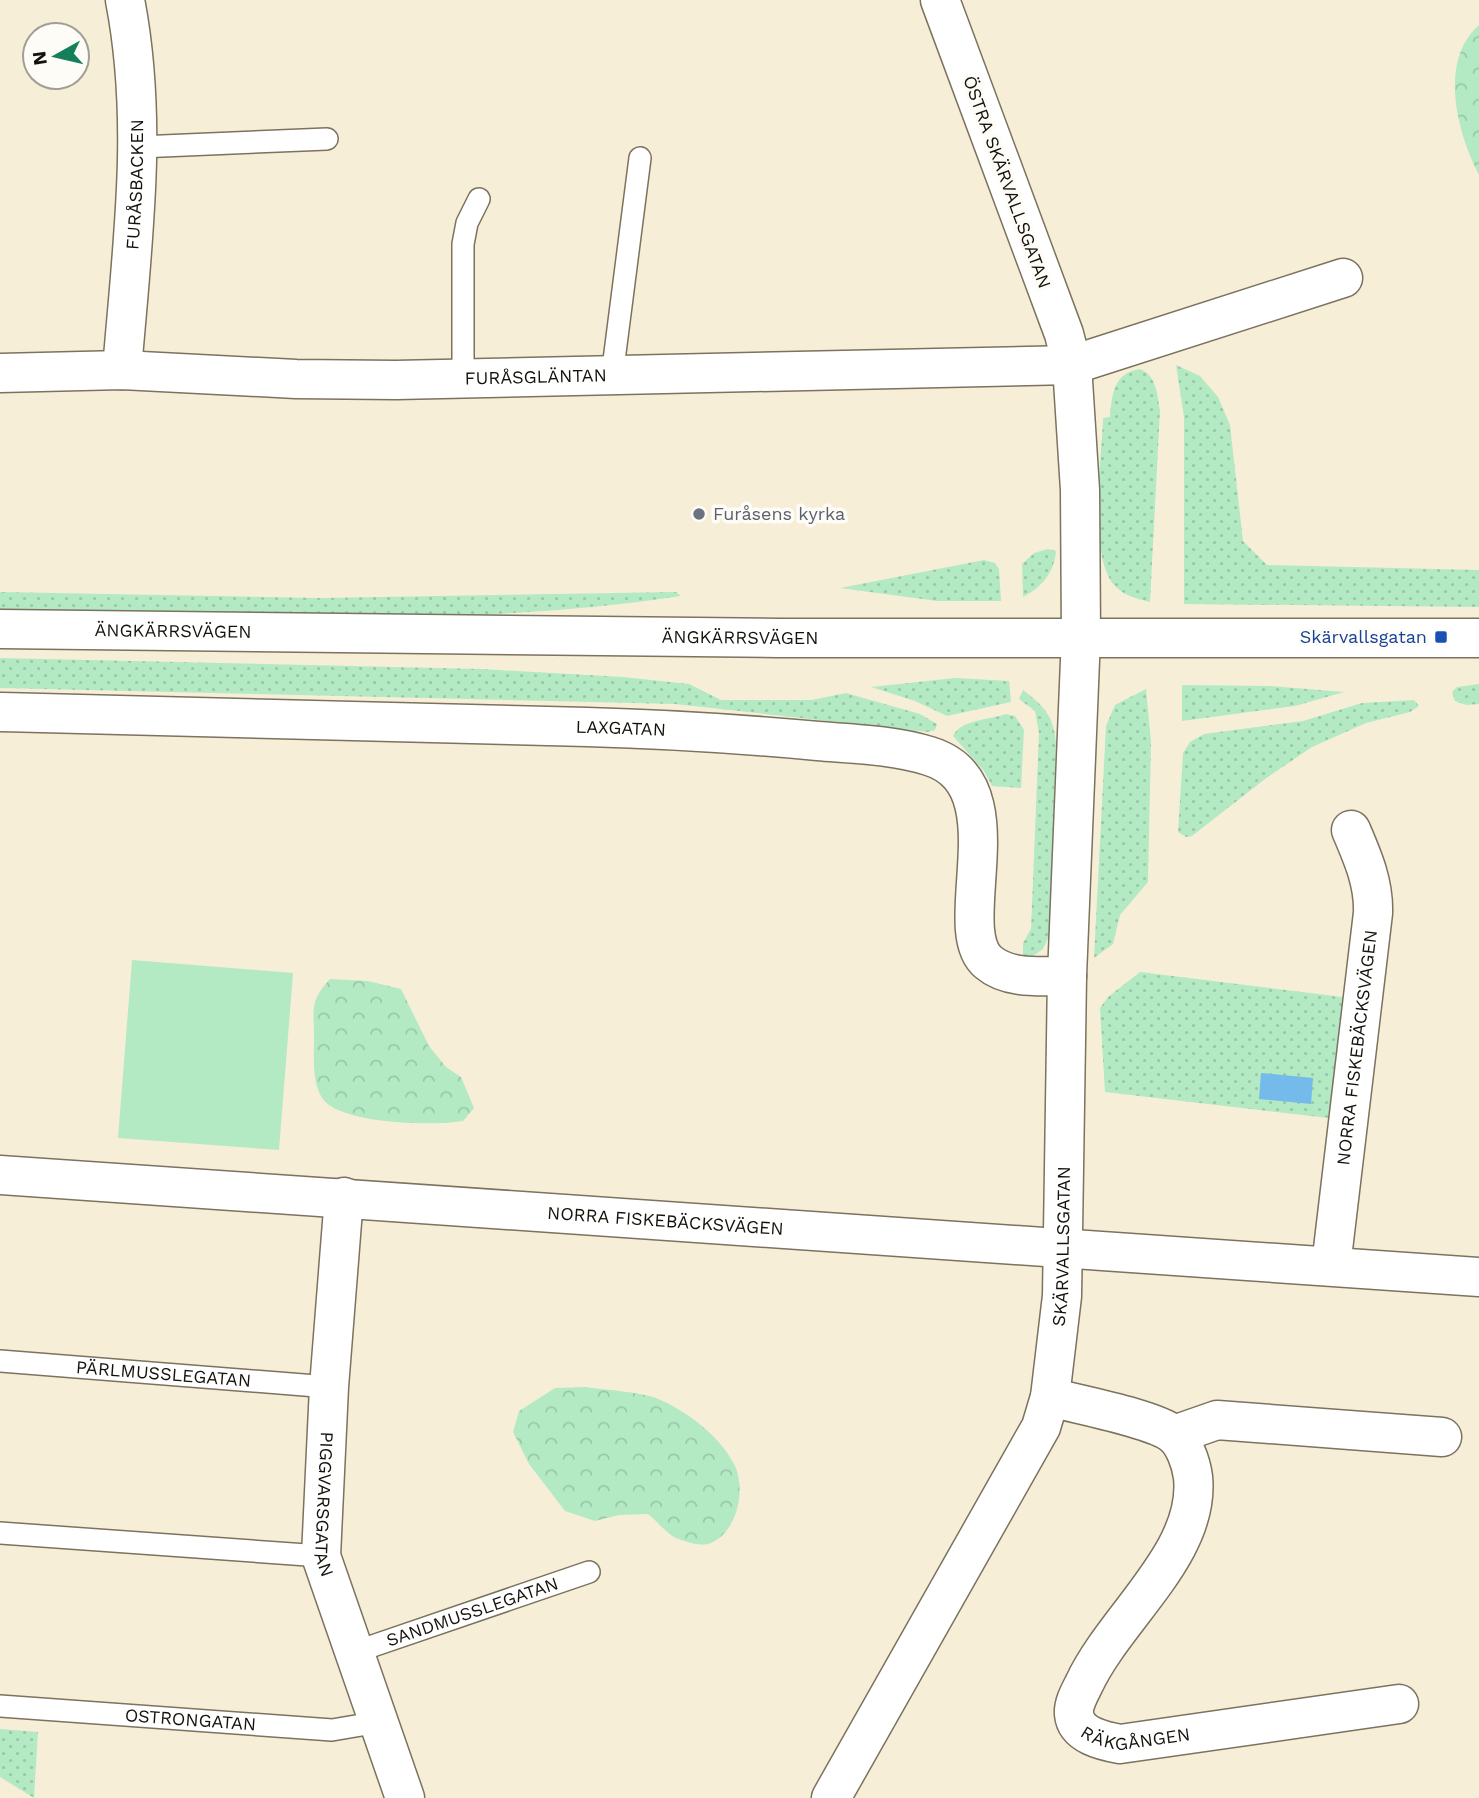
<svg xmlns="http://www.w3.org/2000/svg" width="1479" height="1798" font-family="'Work Sans',sans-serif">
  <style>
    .grass { fill: url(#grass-dots) }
    .forest { fill: url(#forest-crowns) }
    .garden { fill: #b3eac4 }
    .water { fill: #74baeb }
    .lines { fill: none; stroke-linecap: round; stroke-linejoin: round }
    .service-casing { stroke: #7b725f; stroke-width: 24 }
    .minor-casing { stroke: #7b725f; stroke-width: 41 }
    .tertiary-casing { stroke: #7b725f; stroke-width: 41 }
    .service { stroke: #fff; stroke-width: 21 }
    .minor { stroke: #fff; stroke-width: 38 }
    .tertiary { stroke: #fff; stroke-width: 38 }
    .worship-dot { fill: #6b7280; stroke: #fefcf7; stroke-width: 2.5 }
    .transit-dot { fill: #1a4fb4; stroke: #fefcf7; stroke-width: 2.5 }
    .labels { text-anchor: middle; stroke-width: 7; stroke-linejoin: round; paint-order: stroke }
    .street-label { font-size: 18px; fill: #15120b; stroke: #fefcf7 }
    .worship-label { font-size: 18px; fill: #5b616d; stroke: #fefcf7; text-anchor: start }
    .transit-label { font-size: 18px; fill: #164399; stroke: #fefcf7; text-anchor: end }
  </style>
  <defs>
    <pattern id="grass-dots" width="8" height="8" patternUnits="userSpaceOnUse" patternTransform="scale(1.75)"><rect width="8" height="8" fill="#b3eac4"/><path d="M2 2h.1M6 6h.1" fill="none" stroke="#99c8a7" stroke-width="1.8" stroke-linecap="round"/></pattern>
    <pattern id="forest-crowns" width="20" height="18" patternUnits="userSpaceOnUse" patternTransform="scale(1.75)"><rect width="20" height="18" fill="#b3eac4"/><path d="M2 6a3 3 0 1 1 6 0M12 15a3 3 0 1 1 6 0" fill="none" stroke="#99c8a7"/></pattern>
  </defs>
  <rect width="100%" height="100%" fill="#f7eed8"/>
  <g class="grass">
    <path d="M1176 365 1200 376 1218 397 1230 425 1243 541 1267 565 1479 570V607L1184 604V417Z"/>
    <path d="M1140 369C1157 376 1157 394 1160 410L1150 602C1138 599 1125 596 1116 587 1087 559 1102 458 1103 418L1110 417C1112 393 1114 373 1140 369Z"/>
    <path d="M1048 549 1056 551C1054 573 1042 587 1023 597L1022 564 1034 553Z"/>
    <path d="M984 560 995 563 999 569 1001 601H937L840 588Z"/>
    <path d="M0 592 320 598 676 592 681 596C456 630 226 614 0 610Z"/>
    <path d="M0 658 481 669 623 677 689 684 721 700H812L846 693 920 714 937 724 935 730 928 732 675 704 0 688Z"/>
    <path d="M955 678 1009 681 1011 702 947 716 915 701 871 687Z"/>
    <path d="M1479 684V704L1466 705 1455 701 1452 692 1457 687Z"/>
    <path d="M1182 685 1269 686 1344 692 1295 706 1182 721Z"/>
    <path d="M1146 689 1151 742 1148 882 1120 915 1113 944 1094 958 1106 726 1115 705Z"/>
    <path d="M1023 690C1044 706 1054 716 1056 743L1049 936 1043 949 1023 963V943L1031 929 1039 733 1035 711 1019 699Z"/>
    <path d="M1414 700 1419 706 1410 712 1366 723 1312 747 1265 779 1192 836 1186 837 1178 832 1183 753 1190 742 1204 734 1303 721 1362 703Z"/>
    <path d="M1006 714 1015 716 1024 730 1021 788 992 786 984 771 953 736C961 719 990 720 1006 714Z"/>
    <path d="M1140 972 1350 998 1337 1119 1105 1092 1100 1008 1108 997Z"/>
    <path d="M0 1729 38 1732 34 1798 0 1777Z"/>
  </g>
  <g class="forest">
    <path d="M1479 25V175C1457 133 1438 61 1479 25Z"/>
    <path d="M330 979 368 981 401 989 429 1046 446 1067 461 1077 474 1108 463 1121C431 1126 357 1124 329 1105 311 1092 314 1059 314 1039 314 1009 309 1002 330 979Z"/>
    <path d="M586 1387C610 1391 644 1391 665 1402 692 1415 722 1439 735 1466 746 1490 737 1530 713 1542 702 1548 687 1542 676 1538 667 1534 657 1521 648 1514L619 1515 595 1521 565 1511 529 1464 513 1432 519 1411 555 1388Z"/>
  </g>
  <path class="garden" d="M132 960 293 973 279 1150 118 1138Z"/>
  <path class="water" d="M1261 1073 1313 1078 1311 1104 1259 1099Z"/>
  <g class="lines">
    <defs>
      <g id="service">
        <path d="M139 147 327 139"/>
        <path d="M612 376 640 158"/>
        <path d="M463 380V244L467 223 479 199"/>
        <path id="s1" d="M0 1361 329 1387"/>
        <path d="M0 1533 321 1556"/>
        <path id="s2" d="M355 1652 589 1572"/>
        <path id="s3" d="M0 1706 332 1730 379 1722"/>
      </g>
      <g id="minor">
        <path id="s4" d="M122 370C132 246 149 123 125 0"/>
        <path id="s5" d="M0 373 122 370 296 379 396 380 1072 365 1343 278"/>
        <path id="s6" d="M0 712C196 716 392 721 587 727 665 729 741 734 818 741 855 744 894 745 929 756 1021 784 947 927 988 962 1009 980 1042 976 1067 976"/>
        <path id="s7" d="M0 1175 1479 1277"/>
        <path id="s8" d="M344 1197 329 1387 321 1556 405 1798"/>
        <path id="s9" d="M1331 1266 1373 913C1374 883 1363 858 1351 830"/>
        <path id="s10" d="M1050 1397C1079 1405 1151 1418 1173 1434 1184 1443 1191 1462 1193 1477 1201 1553 1115 1617 1084 1684 1080 1692 1073 1704 1074 1714 1076 1735 1103 1741 1120 1744L1399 1704"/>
        <path d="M1174 1435 1217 1420 1442 1437"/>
        <path id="s11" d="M831 1798 1041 1427 1050 1397 1062 1296 1067 976 1081 636 1080 490 1072 365 1064 334 940 0"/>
      </g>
      <g id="tertiary">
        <path id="s12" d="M0 629 778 638H1479"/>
      </g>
    </defs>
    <use href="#service" class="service-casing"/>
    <use href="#minor" class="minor-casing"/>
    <use href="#tertiary" class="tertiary-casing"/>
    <use href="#service" class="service"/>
    <use href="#minor" class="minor"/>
    <use href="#tertiary" class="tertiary"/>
  </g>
  <circle class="worship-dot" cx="699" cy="514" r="7"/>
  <rect class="transit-dot" x="1434" y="630" width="14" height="14" rx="3.5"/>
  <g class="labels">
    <g class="street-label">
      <text transform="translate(1007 182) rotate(70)" y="6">ÖSTRA SKÄRVALLSGATAN</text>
      <text dy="6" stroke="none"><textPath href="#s4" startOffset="186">FURÅSBACKEN</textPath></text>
      <text dy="6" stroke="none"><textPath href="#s5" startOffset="536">FURÅSGLÄNTAN</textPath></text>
      <text dy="6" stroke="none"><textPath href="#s12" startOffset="173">ÄNGKÄRRSVÄGEN</textPath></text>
      <text dy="6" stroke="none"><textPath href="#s12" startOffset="740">ÄNGKÄRRSVÄGEN</textPath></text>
      <text dy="6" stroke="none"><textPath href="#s6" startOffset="621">LAXGATAN</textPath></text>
      <text dy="6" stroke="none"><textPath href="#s9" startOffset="220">NORRA FISKEBÄCKSVÄGEN</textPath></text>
      <text dy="6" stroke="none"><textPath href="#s7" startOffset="667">NORRA FISKEBÄCKSVÄGEN</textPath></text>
      <text dy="6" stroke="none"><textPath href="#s11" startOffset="609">SKÄRVALLSGATAN</textPath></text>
      <text dy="6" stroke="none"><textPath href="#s1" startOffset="164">PÄRLMUSSLEGATAN</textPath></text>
      <text dy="6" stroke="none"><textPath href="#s8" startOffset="308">PIGGVARSGATAN</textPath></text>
      <text dy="6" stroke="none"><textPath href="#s2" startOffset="124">SANDMUSSLEGATAN</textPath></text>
      <text dy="6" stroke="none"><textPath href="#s3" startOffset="191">OSTRONGATAN</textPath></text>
      <text dy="6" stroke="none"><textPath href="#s10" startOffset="522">RÄKGÅNGEN</textPath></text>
    </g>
    <g class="worship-label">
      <text x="713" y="520">Furåsens kyrka</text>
    </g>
    <g class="transit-label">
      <text x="1427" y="643">Skärvallsgatan</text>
    </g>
  </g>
  <g transform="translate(56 56) rotate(262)"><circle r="33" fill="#fefcf7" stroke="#a19e99" stroke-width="2"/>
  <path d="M0-5L12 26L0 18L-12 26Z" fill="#137f5b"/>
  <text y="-10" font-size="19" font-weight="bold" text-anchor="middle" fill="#15120b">N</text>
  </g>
</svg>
